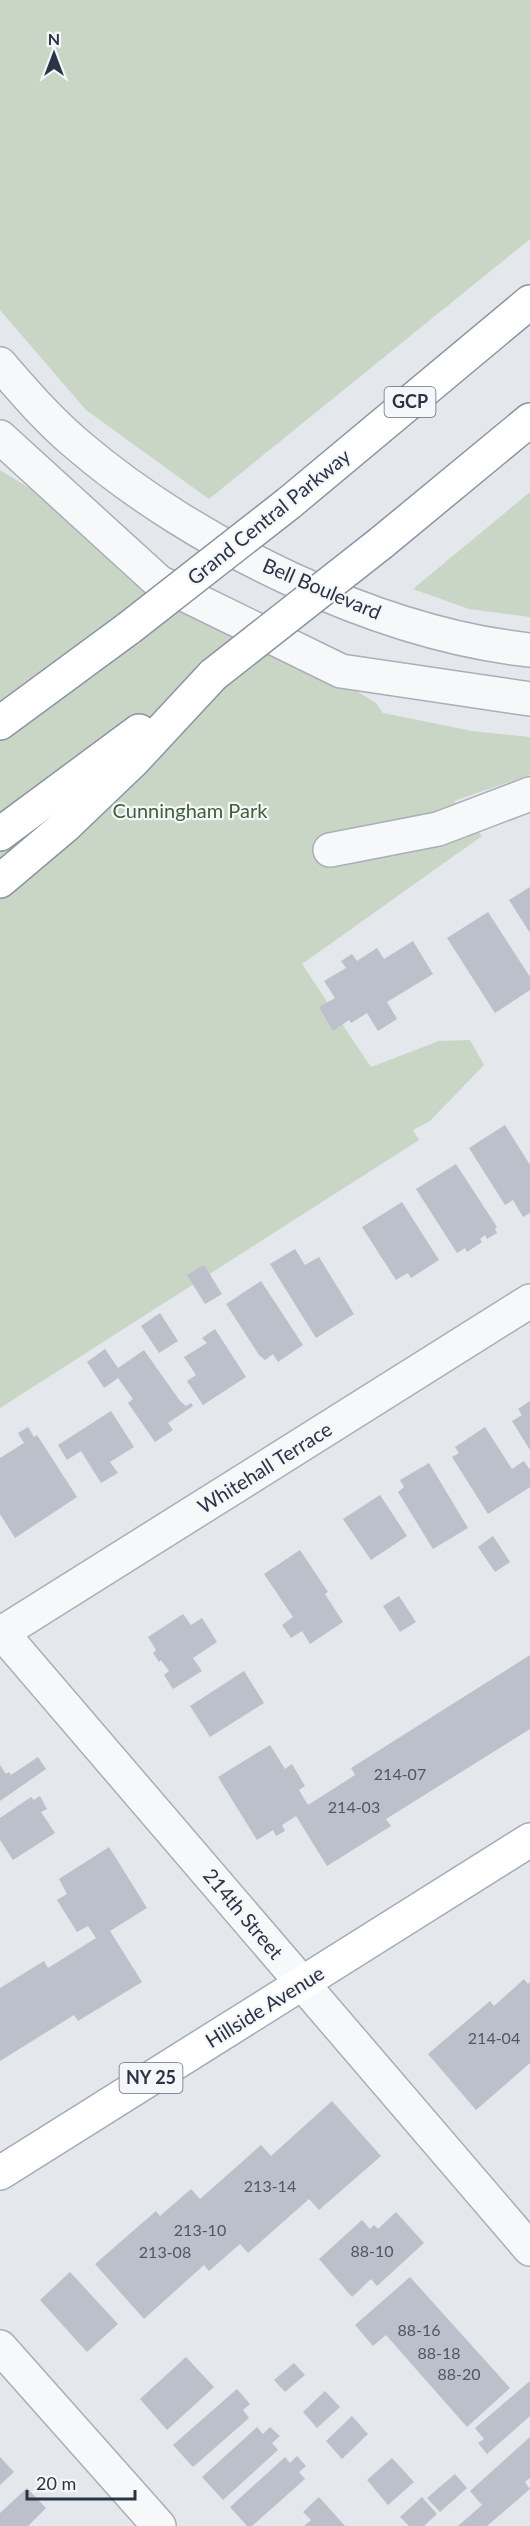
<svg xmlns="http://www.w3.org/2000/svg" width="530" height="2526" font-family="Lato,sans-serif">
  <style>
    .green { fill: #c9d6c5 }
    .building { fill: #bbc0ca }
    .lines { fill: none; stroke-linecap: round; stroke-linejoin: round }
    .minor-casing { stroke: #a9aeb7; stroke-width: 36 }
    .major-casing { stroke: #a3abb8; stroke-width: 36 }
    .highway-casing { stroke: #8b94a3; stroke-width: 36 }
    .minor { stroke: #f7f8fa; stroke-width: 33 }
    .major { stroke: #fff; stroke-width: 33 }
    .highway { stroke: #fff; stroke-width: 33 }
    .highway-bridge-casing { stroke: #8b94a3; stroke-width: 36; stroke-linecap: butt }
    .highway-bridge { stroke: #fff; stroke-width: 33 }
    .labels { text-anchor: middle; stroke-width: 4.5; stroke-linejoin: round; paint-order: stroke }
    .number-label { font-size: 16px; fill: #4f5766 }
    .shield { fill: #f4f6f9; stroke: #676e7b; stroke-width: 1.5 }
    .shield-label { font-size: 18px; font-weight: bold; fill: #2b3445 }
    .street-label { font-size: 20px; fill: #2b3445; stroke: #f4f6f9 }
    .park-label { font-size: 20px; fill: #3f6138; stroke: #f4f6f9 }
  </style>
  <rect width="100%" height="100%" fill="#e4e7ec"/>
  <g class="green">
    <path d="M0 0H530V239L209 499 86 410 0 310Z"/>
    <path d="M0 470 376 703 383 713 472 731 530 737V775L454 801 482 836 302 964 371 1067 439 1041 470 1040 484 1065 430 1121 413 1130 419 1140 0 1408Z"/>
    <path d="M530 492V617L469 609 413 589Z"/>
  </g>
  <g class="building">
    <path d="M530 887V933L509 900Z"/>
    <path d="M488 912 530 977V990L495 1013 447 938Z"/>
    <path d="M413 941 433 974 387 1002 397 1019 378 1031 367 1013 351 1023 349 1020 333 1031 319 1007 335 998 324 981 346 968 341 961 352 954 357 961 377 948 384 959Z"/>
    <path d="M505 1125 530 1165V1213L523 1217 513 1200 505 1205 469 1148Z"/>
    <path d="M456 1164 497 1227 495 1229 497 1233 487 1239 485 1235 480 1239 482 1242 467 1252 465 1248 457 1253 416 1189Z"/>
    <path d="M402 1202 439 1260 411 1278 408 1273 396 1280 362 1227Z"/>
    <path d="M295 1249 305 1265 319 1257 354 1314 316 1338 270 1264Z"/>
    <path d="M204 1265 222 1294 205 1304 187 1275Z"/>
    <path d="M261 1281 303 1345 278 1362 273 1354 265 1360 259 1355 226 1304Z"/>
    <path d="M160 1313 178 1341 159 1353 141 1326Z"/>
    <path d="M215 1329 246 1377 203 1405 187 1381 196 1375 184 1357 207 1343 202 1338Z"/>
    <path d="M105 1349 118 1368 144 1350 180 1401 186 1406 191 1403 193 1406 168 1423 173 1430 155 1442 128 1403 133 1399 118 1378 104 1388 87 1362Z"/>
    <path d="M530 1401V1450L512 1421 522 1415 518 1409Z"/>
    <path d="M111 1411 134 1447 110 1462 118 1473 101 1483 81 1451 67 1460 58 1445Z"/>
    <path d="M28 1427 34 1437 37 1435 77 1497 15 1538 0 1514V1458L24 1443 18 1433Z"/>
    <path d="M485 1427 512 1469 524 1461 530 1470V1487L488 1514 452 1457 459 1453 455 1447Z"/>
    <path d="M429 1463 468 1528 433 1549 398 1492 404 1487 400 1480Z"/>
    <path d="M380 1495 407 1536 371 1560 343 1519Z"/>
    <path d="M493 1536 510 1562 495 1572 478 1547Z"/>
    <path d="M300 1550 328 1592 325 1594 343 1622 310 1644 302 1631 291 1638 282 1625 293 1617 264 1574Z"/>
    <path d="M399 1596 416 1622 400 1632 383 1606Z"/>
    <path d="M183 1614 191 1625 202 1618 217 1642 193 1658 202 1671 173 1689 164 1675 169 1671 161 1660 159 1662 153 1653 156 1650 148 1637Z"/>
    <path d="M530 1655V1729L386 1819 391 1826 327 1866 296 1816 282 1825 285 1831 276 1836 273 1830 257 1840 218 1777 270 1745 285 1769 292 1764 305 1786 299 1790 308 1805 355 1775 351 1768Z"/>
    <path d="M244 1671 264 1703 210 1737 190 1706Z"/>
    <path d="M38 1757 46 1769 0 1801V1765L6 1774 9 1772 11 1775Z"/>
    <path d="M40 1796 47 1809 41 1812 55 1833 13 1860 0 1840V1818L31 1797 34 1800Z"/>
    <path d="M109 1847 147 1908 110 1931 142 1982 78 2021 74 2015 0 2061V1988L44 1961 48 1968 96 1938 88 1926 77 1932 57 1900 67 1894 59 1879Z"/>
    <path d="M524 1979 528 1984 530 1982V2063L476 2110 428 2054 490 2001 494 2006Z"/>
    <path d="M332 2101 381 2156 319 2210 309 2199 248 2253 240 2244 209 2271 204 2265 144 2319 95 2264 156 2211 160 2216 191 2189 200 2199 261 2145 271 2156Z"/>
    <path d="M396 2212 424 2243 377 2286 371 2279 352 2297 319 2259 362 2220 370 2229 374 2225 378 2229Z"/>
    <path d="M70 2272 118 2324 87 2352 40 2300Z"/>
    <path d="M410 2277 510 2388 467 2427 386 2335 373 2346 355 2325Z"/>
    <path d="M186 2357 214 2387 167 2430 140 2399Z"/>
    <path d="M294 2363 305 2375 285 2392 274 2380Z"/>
    <path d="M530 2381V2416L487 2454 478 2443 484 2439 475 2428Z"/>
    <path d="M237 2389 250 2404 243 2410 249 2418 193 2467 173 2445Z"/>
    <path d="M325 2391 340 2407 317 2428 303 2412Z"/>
    <path d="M352 2416 368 2434 342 2459 326 2441Z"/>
    <path d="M257 2427 263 2434 270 2427 280 2436 272 2443 278 2450 223 2500 202 2477Z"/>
    <path d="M530 2437V2478L525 2482 530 2489 487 2526H458L482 2505 470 2491Z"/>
    <path d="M297 2456 306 2466 299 2472 305 2479 252 2526H247L230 2507 285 2457 290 2463Z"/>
    <path d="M0 2457 14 2472 0 2485Z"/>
    <path d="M392 2458 414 2482 388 2505 367 2480Z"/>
    <path d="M455 2474 467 2488 440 2512 427 2498Z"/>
    <path d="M27 2488 46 2508 28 2526H0V2513Z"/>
    <path d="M319 2497 345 2526H304L311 2520 303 2512Z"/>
    <path d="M422 2497 437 2514 424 2526H409L400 2517Z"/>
  </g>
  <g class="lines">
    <defs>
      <g id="minor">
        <path d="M0 364C25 393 50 422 79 446 195 545 378 634 530 650"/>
        <path d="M0 437 159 582 341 671 530 699"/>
        <path d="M330 850 438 829 530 794"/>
        <path d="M2 1633 530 2249"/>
        <path d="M0 1634 530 1301"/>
        <path d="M0 2347 159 2526"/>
      </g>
      <path id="major" d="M0 2173 530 1840"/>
      <g id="highway">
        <path d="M289 503 530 302"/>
        <path d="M381 543 530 420"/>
        <path d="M0 723 129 628"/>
        <path d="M0 834 139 731"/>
        <path d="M0 881 64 827 134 760 213 675"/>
      </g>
    </defs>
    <use href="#minor" class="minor-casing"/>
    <use href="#major" class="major-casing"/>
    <use href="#highway" class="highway-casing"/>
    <use href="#minor" class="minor"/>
    <use href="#major" class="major"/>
    <use href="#highway" class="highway"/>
    <defs>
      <g id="highway-bridge">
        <path d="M129 628 289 503"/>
        <path d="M213 675 381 543"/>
      </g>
    </defs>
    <use href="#highway-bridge" class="highway-bridge-casing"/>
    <use href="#highway-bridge" class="highway-bridge"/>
  </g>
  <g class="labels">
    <g class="number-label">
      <text x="400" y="1780">214-07</text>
      <text x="354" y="1813">214-03</text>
      <text x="494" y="2044">214-04</text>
      <text x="270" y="2192">213-14</text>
      <text x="200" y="2236">213-10</text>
      <text x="372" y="2257">88-10</text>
      <text x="165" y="2258">213-08</text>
      <text x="419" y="2336">88-16</text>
      <text x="439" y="2359">88-18</text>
      <text x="459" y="2380">88-20</text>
    </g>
    <g class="shield">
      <rect x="384.5" y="387" width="51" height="30" rx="4.5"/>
      <rect x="119.5" y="2063" width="63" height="30" rx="4.5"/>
    </g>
    <g class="shield-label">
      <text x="410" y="408">GCP</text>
      <text x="151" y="2084">NY 25</text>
    </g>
    <g class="street-label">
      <text transform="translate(269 517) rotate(-39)" y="7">Grand Central Parkway</text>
      <text transform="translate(322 589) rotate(23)" y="7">Bell Boulevard</text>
      <text transform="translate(265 1468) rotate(-32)" y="7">Whitehall Terrace</text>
      <text transform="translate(243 1914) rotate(50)" y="7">214th Street</text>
      <text transform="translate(265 2007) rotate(-32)" y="7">Hillside Avenue</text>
    </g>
    <g class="park-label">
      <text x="190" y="818">Cunningham Park</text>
    </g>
  </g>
  <g transform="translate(54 54)" stroke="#f4f6f9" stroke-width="4.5" paint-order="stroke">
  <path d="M0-4.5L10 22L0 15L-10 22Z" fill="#2b3445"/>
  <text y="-9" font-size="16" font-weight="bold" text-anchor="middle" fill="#2b3445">N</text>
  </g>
  <path d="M27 2490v9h108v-9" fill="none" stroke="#2b3445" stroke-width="3"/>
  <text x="36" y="2490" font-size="18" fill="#2b3445" stroke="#f4f6f9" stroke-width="4.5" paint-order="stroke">20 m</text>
</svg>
